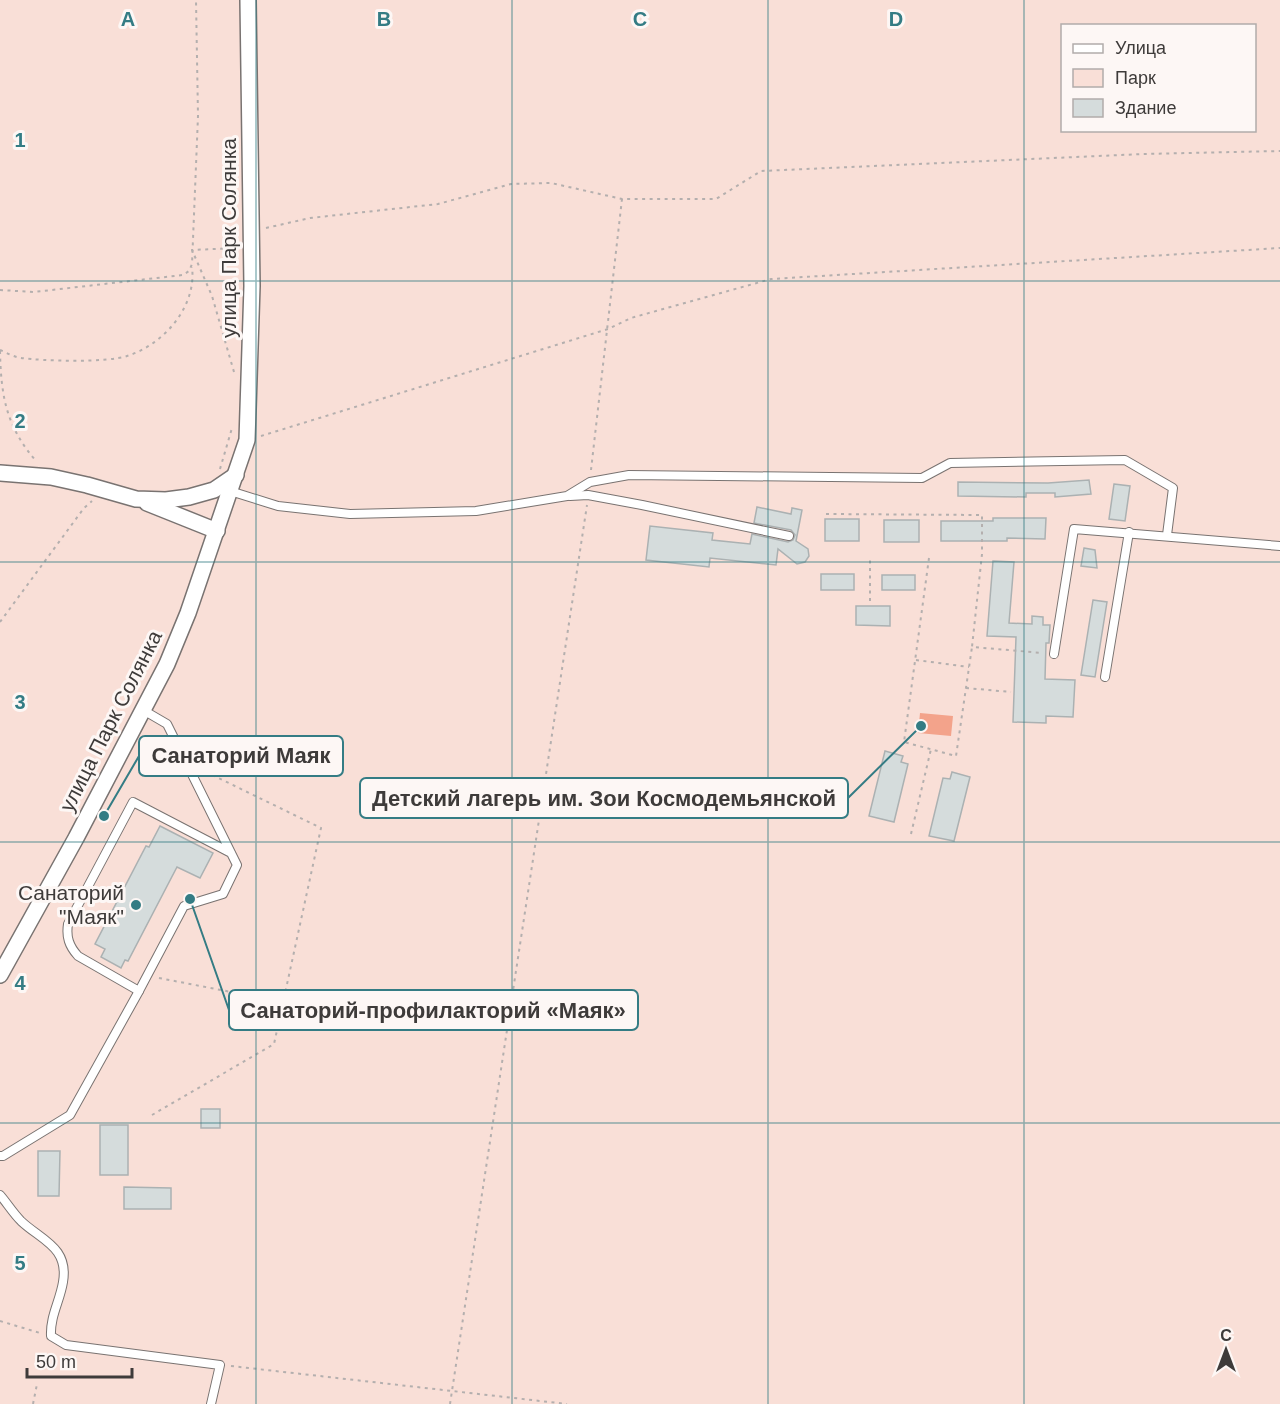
<svg xmlns="http://www.w3.org/2000/svg" width="1280" height="1404" font-family="Helvetica,sans-serif">
  <style>
    .green { fill: #f9dfd7; fill-rule: evenodd }
    .water { fill: #f3a38b }
    .building { fill: #d5dcdc; stroke: #abb1b2; stroke-width: 1.5 }
    .lines { fill: none; stroke-linecap: round; stroke-linejoin: round }
    .service-casing { stroke: #797371; stroke-width: 10 }
    .minor-casing { stroke: #797371; stroke-width: 18 }
    .path { stroke: #b4afae; stroke-width: 2; stroke-dasharray: 3 4.5; stroke-linecap: butt }
    .service { stroke: #fff; stroke-width: 8 }
    .minor { stroke: #fff; stroke-width: 15 }
    .grid { fill: none; stroke: #347c84; stroke-width: 1.5; stroke-opacity: 0.55 }
    .poi-dot { fill: #347c84; stroke: #fdf7f5; stroke-width: 2 }
    .labels { text-anchor: middle; stroke-width: 6; stroke-linejoin: round; paint-order: stroke }
    .street-label { font-size: 21px; fill: #3e3b3a; stroke: #fdf7f5 }
    .poi-label { font-size: 21px; fill: #3e3b3a; stroke: #fdf7f5; text-anchor: end }
    .grid-label { font-size: 20px; text-anchor: middle; font-weight: bold; fill: #347c84; stroke: #fdf7f5; stroke-width: 6; stroke-linejoin: round; paint-order: stroke }
    .leader { fill: none; stroke: #347c84; stroke-width: 2 }
    .callout-dot { fill: #347c84; stroke: #fdf7f5; stroke-width: 2 }
    .callout { fill: #fdf7f5; stroke: #347c84; stroke-width: 2 }
    .callout-label { font-size: 22px; text-anchor: middle; font-weight: bold; fill: #3e3b3a }
  </style>
  <rect width="100%" height="100%" fill="#fdf7f5"/>
  <path class="green" d="M0 0H1280V1404H0ZM1062 26H1254V130H1062Z"/>
  <path class="water" d="M920 713 953 716 951 736 918 733Z"/>
  <g class="building">
    <path d="M1089 480 1091 494 1055 497V493H1026V497L958 496V482L1048 483Z"/>
    <path d="M1114 484 1130 486 1125 521 1109 519Z"/>
    <path d="M757 507 791 514 792 508 802 510 796 541 808 549 809 556 805 562 797 564 778 549 776 565 710 558 709 567 646 560 650 526 713 533 712 540 750 544 752 534 788 542 793 540 795 535 791 530 754 523Z"/>
    <path d="M993 518H1046L1045 539 1007 538V541H941V521H993Z"/>
    <rect x="825" y="519" width="34" height="22"/>
    <rect x="884" y="520" width="35" height="22"/>
    <path d="M1084 548 1095 550 1097 568 1081 566Z"/>
    <path d="M993 561 1014 562 1009 623 1032 624V616L1043 617V625H1050L1049 643H1046L1045 679 1075 680 1073 717 1046 716V723L1013 722 1016 637 987 636Z"/>
    <rect x="821" y="574" width="33" height="16"/>
    <rect x="882" y="575" width="33" height="15"/>
    <path d="M1093 600 1107 602 1095 677 1081 675Z"/>
    <path d="M856 606H890V626L856 625Z"/>
    <path d="M885 751 903 756 901 762 908 764 894 822 869 816Z"/>
    <path d="M952 772 970 777 954 841 929 836 943 778 950 779Z"/>
    <path d="M160 826 213 853 200 878 177 867 128 961 125 960 121 968 101 957 105 949 95 944 146 846 149 847Z"/>
    <rect x="201" y="1109" width="19" height="19"/>
    <rect x="100" y="1125" width="28" height="50"/>
    <path d="M38 1151H60L59 1196H38Z"/>
    <path d="M124 1187 171 1188V1209H124Z"/>
  </g>
  <g class="lines">
    <defs>
      <g id="service">
        <path d="M230 491 278 506 350 514 476 511 567 496 590 482 629 475 922 478 950 463 1125 460 1173 488 1167 535"/>
        <path d="M570 496 588 495 642 505 789 536"/>
        <path d="M1054 654 1074 529 1280 546"/>
        <path d="M1105 677 1129 532"/>
        <path d="M143 710 167 724 237 865 223 894 184 906 139 991 78 956C69 946 66 937 68 924L133 802 231 853"/>
        <path d="M0 1156H3L70 1115 139 991"/>
        <path d="M0 1195C7 1203 13 1213 21 1221 41 1240 69 1247 63 1282 60 1301 50 1316 51 1336L66 1345 220 1365 211 1404"/>
      </g>
      <g id="minor">
        <path d="M0 473 51 477 87 485 136 499 166 500 189 497 214 490 236 475"/>
        <path d="M147 503 217 531"/>
        <path d="M0 975 76 838 167 664 188 613 247 440 252 286 248 0"/>
      </g>
    </defs>
    <use href="#service" class="service-casing"/>
    <use href="#minor" class="minor-casing"/>
    <g class="path">
      <path d="M266 228 310 218 438 204 511 184 551 183 622 199H716L761 171 1143 154 1280 151"/>
      <path d="M0 290 34 292 183 275 189 271 192 264 198 116 196 0"/>
      <path d="M0 350C7 353 14 357 21 358 43 361 107 363 127 356 163 345 197 307 192 267"/>
      <path d="M0 351C1 396 6 427 37 462"/>
      <path d="M234 372 212 296 192 250 237 248"/>
      <path d="M261 436 608 329 631 318 771 279 1280 248"/>
      <path d="M220 469 232 428"/>
      <path d="M591 470 622 199"/>
      <path d="M826 514 982 515V554L972 647 1043 653"/>
      <path d="M929 558 904 742 956 756 972 647"/>
      <path d="M870 601V557"/>
      <path d="M0 622 84 508 92 501"/>
      <path d="M916 660 969 667"/>
      <path d="M966 688 1011 692"/>
      <path d="M911 834 931 749"/>
      <path d="M159 978 283 1002"/>
      <path d="M152 1115 274 1044 321 828 202 770"/>
      <path d="M0 1321 40 1333"/>
      <path d="M231 1366 567 1404"/>
      <path d="M33 1404 37 1384"/>
      <path d="M450 1404 587 505"/>
    </g>
    <use href="#service" class="service"/>
    <use href="#minor" class="minor"/>
  </g>
  <path class="grid" d="M256 0V1404M512 0V1404M768 0V1404M1024 0V1404M0 281H1280M0 562H1280M0 842H1280M0 1123H1280"/>
  <circle class="poi-dot" cx="136" cy="905" r="6"/>
  <g class="labels">
    <g class="street-label">
      <text transform="translate(229 238) rotate(-90)" y="7">улица Парк Солянка</text>
      <text transform="translate(111 721) rotate(-63)" y="7">улица Парк Солянка</text>
    </g>
    <g class="poi-label">
      <text x="124" y="900">Санаторий<tspan x="124" dy="24">"Маяк"</tspan></text>
    </g>
  </g>
  <g class="grid-label">
    <text x="128" y="26">A</text>
    <text x="384" y="26">B</text>
    <text x="640" y="26">C</text>
    <text x="896" y="26">D</text>
    <text x="20" y="147">1</text>
    <text x="20" y="428">2</text>
    <text x="20" y="709">3</text>
    <text x="20" y="990">4</text>
    <text x="20" y="1270">5</text>
  </g>
  <path class="leader" d="M104 816L139 756M921 726L848 798M190 899L229 1010"/>
  <g class="callout-dot">
    <circle cx="104" cy="816" r="6"/>
    <circle cx="921" cy="726" r="6"/>
    <circle cx="190" cy="899" r="6"/>
  </g>
  <g class="callout">
    <rect x="139" y="736" width="204" height="40" rx="6"/>
    <rect x="360" y="778" width="488" height="40" rx="6"/>
    <rect x="229" y="990" width="409" height="40" rx="6"/>
  </g>
  <g class="callout-label">
    <text x="241" y="763">Санаторий Маяк</text>
    <text x="604" y="806">Детский лагерь им. Зои Космодемьянской</text>
    <text x="433" y="1018">Санаторий-профилакторий «Маяк»</text>
  </g>
  <rect x="1061" y="24" width="195" height="108" fill="#fdf7f5" stroke="#b1acaa" stroke-width="1.5"/>
  <rect x="1073" y="44" width="30" height="9" fill="#ffffff" stroke="#b1acaa" stroke-width="1.5"/>
  <text x="1115" y="54" font-size="18" fill="#3e3b3a">Улица</text>
  <rect x="1073" y="69" width="30" height="18" fill="#f9dfd7" stroke="#b1acaa" stroke-width="1.5"/>
  <text x="1115" y="84" font-size="18" fill="#3e3b3a">Парк</text>
  <rect x="1073" y="99" width="30" height="18" fill="#d5dcdc" stroke="#b1acaa" stroke-width="1.5"/>
  <text x="1115" y="114" font-size="18" fill="#3e3b3a">Здание</text>
  <g transform="translate(1226 1350)" stroke="#fdf7f5" stroke-width="4.5" paint-order="stroke">
  <path d="M0-4.5L10 22L0 15L-10 22Z" fill="#3e3b3a"/>
  <text y="-9" font-size="16" font-weight="bold" text-anchor="middle" fill="#3e3b3a">С</text>
  </g>
  <path d="M27 1368v9h105v-9" fill="none" stroke="#3e3b3a" stroke-width="3"/>
  <text x="36" y="1368" font-size="18" fill="#3e3b3a" stroke="#fdf7f5" stroke-width="4.5" paint-order="stroke">50 m</text>
</svg>
